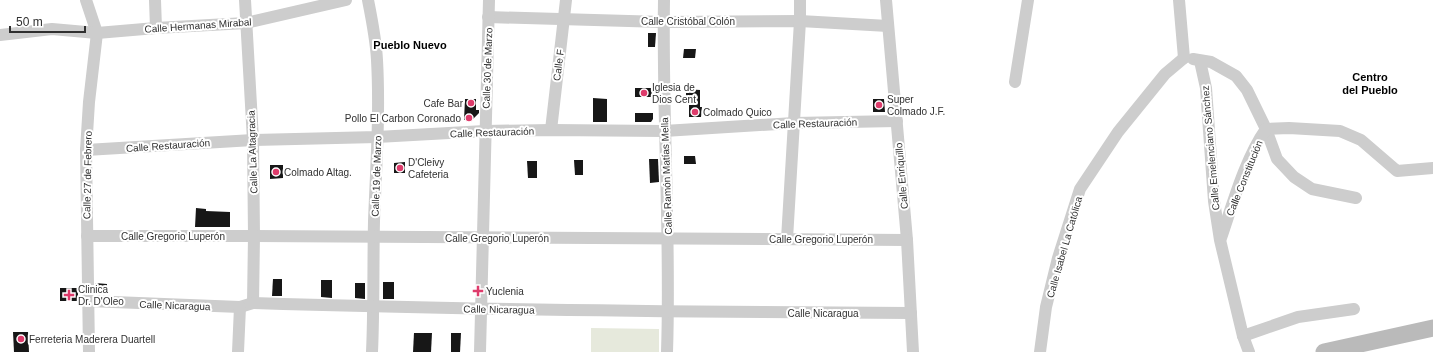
<svg xmlns="http://www.w3.org/2000/svg" width="1433" height="352" font-family="Arial,sans-serif">
  <style>
    .green { fill: #e6e9dc }
    .building { fill: #171717 }
    .lines { fill: none; stroke-linecap: round; stroke-linejoin: round }
    .street { stroke: #cdcdcd; stroke-width: 12 }
    .secondary { stroke: #bababa; stroke-width: 17 }
    .poi-dot { fill: #de3b6b; stroke: #fff; stroke-width: 1.5 }
    .labels { text-anchor: middle; stroke-width: 4; stroke-linejoin: round; paint-order: stroke }
    .street-label { font-size: 10px; fill: #303030; stroke: #fff }
    .poi-label { font-size: 10px; fill: #303030; stroke: #fff; text-anchor: start }
    .neighbourhood-label { font-size: 11px; font-weight: bold; fill: #000; stroke: #fff }
  </style>
  <rect width="100%" height="100%" fill="#fff"/>
  <path class="green" d="M591 328 659 329V352H591Z"/>
  <g class="building">
    <path d="M648 33H656L655 47H648Z"/>
    <path d="M684 49H696L695 58H683Z"/>
    <rect x="635" y="88" width="17" height="9"/>
    <path d="M686 89 700 90V107H702L701 117H689V100H686Z"/>
    <path d="M593 98 607 99V122H593Z"/>
    <path d="M465 99H476V110H479V113L472 120H464Z"/>
    <path d="M873 99H884L885 112H873Z"/>
    <path d="M635 113H653V119L651 122H635Z"/>
    <path d="M684 156H695L696 164H684Z"/>
    <path d="M649 159H658L659 182 650 183Z"/>
    <path d="M574 160H583V175H575Z"/>
    <path d="M527 161H537V178H528Z"/>
    <path d="M405 162V173H394V163Z"/>
    <path d="M270 165H283V178L270 179Z"/>
    <path d="M196 208 206 209V211L230 212V227H195Z"/>
    <path d="M273 279H282V296H272Z"/>
    <path d="M321 280H332V298L321 297Z"/>
    <rect x="383" y="282" width="11" height="17"/>
    <path d="M95 283 107 284V293H96Z"/>
    <path d="M355 283H365V299L355 298Z"/>
    <rect x="60" y="288" width="18" height="13"/>
    <path d="M13 332H28L29 352H14Z"/>
    <path d="M414 333H432L431 352H413Z"/>
    <path d="M451 333H461L460 352H451Z"/>
  </g>
  <g class="lines">
    <g class="street">
      <path d="M86 0 97 33 89 102 86 150 89 352"/>
      <path d="M155 0 156 28"/>
      <path d="M245 0 253 140 254 236 253 303"/>
      <path d="M368 0C372 20 376 40 377 60 380 114 376 168 374 221 373 265 374 308 372 352"/>
      <path d="M664 0C662 117 671 235 667 352"/>
      <path d="M886 0 907 240 913 352"/>
      <path d="M1179 0 1184 58"/>
      <path d="M488 17 663 22 800 21 888 26"/>
      <path d="M0 35 52 29 97 33 156 28 246 23 346 0"/>
      <path d="M1193 59 1211 62 1236 76 1247 90 1266 129 1277 159 1294 177 1312 189 1356 198"/>
      <path d="M1200 61 1206 88 1214 201 1220 240 1243 336 1249 352"/>
      <path d="M1015 82 1028 0"/>
      <path d="M1266 129 1289 128 1340 131 1361 140 1397 171 1433 168"/>
      <path d="M551 130 566 0"/>
      <path d="M86 150 253 140 377 137 485 131 551 130 664 131 794 123 897 121"/>
      <path d="M87 236H254L907 240"/>
      <path d="M1221 238C1233 203 1245 159 1266 129"/>
      <path d="M787 239 800 21V0"/>
      <path d="M88 301 240 307 253 303C472 310 691 312 911 313"/>
      <path d="M1243 336 1298 317 1354 309"/>
      <path d="M238 352 240 307"/>
      <path d="M480 352 489 0"/>
      <path d="M1040 352 1046 307 1058 258 1080 189 1118 132 1165 74 1184 58"/>
    </g>
    <path class="secondary" d="M1324 352 1433 328"/>
  </g>
  <g class="poi-dot">
    <circle cx="644" cy="93" r="4"/>
    <circle cx="471" cy="103" r="4"/>
    <circle cx="879" cy="105" r="4"/>
    <circle cx="695" cy="112" r="4"/>
    <circle cx="469" cy="118" r="4"/>
    <circle cx="400" cy="168" r="4"/>
    <circle cx="276" cy="172" r="4"/>
    <path d="M476 285h4v4h4v4h-4v4h-4v-4h-4v-4h4z"/>
    <path d="M67 289h4v4h4v4h-4v4h-4v-4h-4v-4h4z"/>
    <circle cx="21" cy="339" r="4"/>
  </g>
  <g class="labels">
    <g class="street-label">
      <text x="688" y="25">Calle Cristóbal Colón</text>
      <text transform="translate(198 25) rotate(-4)" y="4">Calle Hermanas Mirabal</text>
      <text transform="translate(558 65) rotate(-83)" y="4">Calle F</text>
      <text transform="translate(487 68) rotate(-88)" y="4">Calle 30 de Marzo</text>
      <text transform="translate(815 123) rotate(-2)" y="4">Calle Restauración</text>
      <text transform="translate(492 132) rotate(-2)" y="4">Calle Restauración</text>
      <text transform="translate(168 145) rotate(-4)" y="4">Calle Restauración</text>
      <text transform="translate(1210 148) rotate(-95)" y="4">Calle Emelenciano Sánchez</text>
      <text transform="translate(252 152) rotate(-92)" y="4">Calle La Altagracia</text>
      <text transform="translate(87 175) rotate(-89)" y="4">Calle 27 de Febrero</text>
      <text transform="translate(376 176) rotate(-88)" y="4">Calle 19 de Marzo</text>
      <text transform="translate(666 176) rotate(-92)" y="4">Calle Ramón Matías Mella</text>
      <text transform="translate(901 176) rotate(-95)" y="4">Calle Enriquillo</text>
      <text transform="translate(1244 178) rotate(-68)" y="4">Calle Constitución</text>
      <text x="173" y="240">Calle Gregorio Luperón</text>
      <text x="497" y="242">Calle Gregorio Luperón</text>
      <text x="821" y="243">Calle Gregorio Luperón</text>
      <text transform="translate(1064 247) rotate(-74)" y="4">Calle Isabel La Católica</text>
      <text transform="translate(175 305) rotate(2)" y="4">Calle Nicaragua</text>
      <text transform="translate(499 309) rotate(1)" y="4">Calle Nicaragua</text>
      <text x="823" y="317">Calle Nicaragua</text>
    </g>
    <g class="poi-label">
      <text x="652" y="91">Iglesia de<tspan x="652" dy="12">Dios Cent</tspan></text>
      <text x="887" y="103">Super<tspan x="887" dy="12">Colmado J.F.</tspan></text>
      <text x="463" y="107" text-anchor="end">Cafe Bar</text>
      <text x="703" y="116">Colmado Quico</text>
      <text x="461" y="122" text-anchor="end">Pollo El Carbon Coronado</text>
      <text x="408" y="166">D'Cleivy<tspan x="408" dy="12">Cafeteria</tspan></text>
      <text x="284" y="176">Colmado Altag.</text>
      <text x="78" y="293">Clinica<tspan x="78" dy="12">Dr. D'Oleo</tspan></text>
      <text x="486" y="295">Yuclenia</text>
      <text x="29" y="343">Ferreteria Maderera Duartell</text>
    </g>
    <g class="neighbourhood-label">
      <text x="410" y="49">Pueblo Nuevo</text>
      <text x="1370" y="81">Centro<tspan x="1370" dy="13">del Pueblo</tspan></text>
    </g>
  </g>
  <path d="M10 26v6h75v-6" fill="none" stroke="#303030" stroke-width="2"/>
  <text x="16" y="26" font-size="12" fill="#303030" stroke="#ffffff" stroke-width="3" paint-order="stroke">50 m</text>
</svg>
